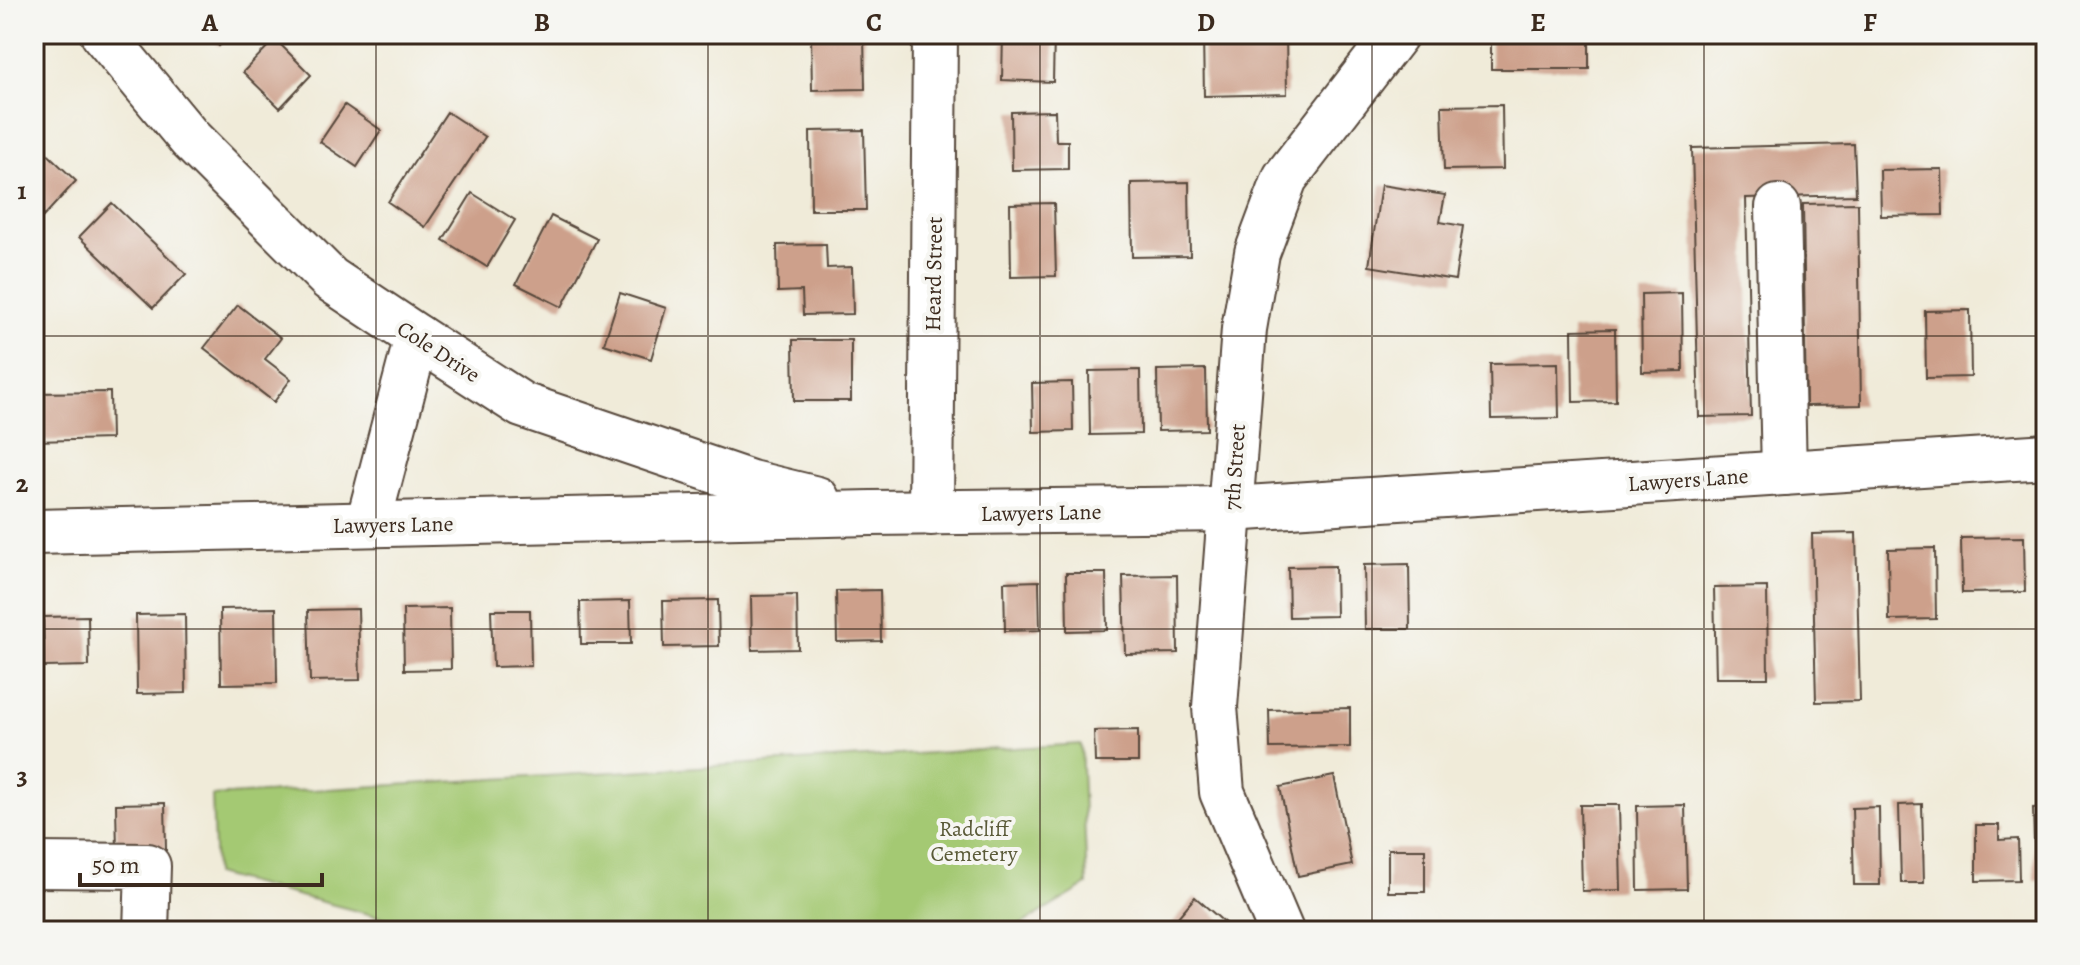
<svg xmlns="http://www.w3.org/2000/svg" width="2080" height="965" font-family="Alegreya,serif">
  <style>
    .green { fill: #a4c973; stroke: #707a48; stroke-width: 2 }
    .building { fill: #cda08b }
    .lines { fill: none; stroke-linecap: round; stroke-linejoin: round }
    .minor-casing { stroke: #56473a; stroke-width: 48 }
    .minor { stroke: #fff; stroke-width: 44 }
    .grid { fill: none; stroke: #3b2a1e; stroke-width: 2; stroke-opacity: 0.55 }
    .labels { text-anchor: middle; stroke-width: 8; stroke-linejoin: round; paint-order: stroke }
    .street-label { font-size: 22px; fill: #3b2a1e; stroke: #f6f6f2 }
    .park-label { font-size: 22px; fill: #5a5a38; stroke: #f6f6f2 }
    .neatline { fill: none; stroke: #3b2a1e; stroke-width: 3 }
    .grid-label { font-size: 26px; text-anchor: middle; font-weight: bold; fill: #3b2a1e }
  </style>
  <rect width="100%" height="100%" fill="#f6f6f2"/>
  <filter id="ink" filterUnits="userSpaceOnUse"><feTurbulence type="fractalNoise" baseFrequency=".0125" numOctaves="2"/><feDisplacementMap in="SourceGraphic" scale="16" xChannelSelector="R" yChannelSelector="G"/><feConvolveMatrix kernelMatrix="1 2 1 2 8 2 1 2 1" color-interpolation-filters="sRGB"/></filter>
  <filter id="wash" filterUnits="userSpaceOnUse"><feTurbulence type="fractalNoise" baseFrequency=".006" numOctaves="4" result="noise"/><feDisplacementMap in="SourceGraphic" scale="32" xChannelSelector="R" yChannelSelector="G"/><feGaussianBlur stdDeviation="1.8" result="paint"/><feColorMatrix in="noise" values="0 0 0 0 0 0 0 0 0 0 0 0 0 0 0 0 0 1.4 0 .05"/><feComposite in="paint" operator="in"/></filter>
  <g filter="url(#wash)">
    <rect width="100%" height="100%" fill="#f0ebd9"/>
    <path class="green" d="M1081 744 1087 885 1010 931H434L215 874 212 796Z"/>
    <g id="blocks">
      <g class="building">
        <path d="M207 34H231L219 46Z"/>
        <path d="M811 34H864L865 89 812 90Z"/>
        <path d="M1003 34H1054L1053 82 1002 80Z"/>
        <path d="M1203 34H1286L1287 94 1204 96Z"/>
        <rect x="1491" y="34" width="98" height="35"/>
        <path d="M275 39 311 75 280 108 243 72Z"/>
        <path d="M345 105 381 130 357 167 320 142Z"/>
        <path d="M1502 105 1503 169 1444 170 1442 106Z"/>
        <path d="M1055 111 1056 141H1068V169L1012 170 1011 112Z"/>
        <path d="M447 112 485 137 425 227 388 202Z"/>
        <path d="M864 130 866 210H811L810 131Z"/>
        <path d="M37 144 76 181 43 217 34 208V147Z"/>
        <path d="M1854 144 1856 195 1746 198 1751 416 1699 417 1692 148Z"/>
        <path d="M1942 169 1943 215 1881 216 1880 170Z"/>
        <path d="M1189 182 1190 256 1132 257 1131 183Z"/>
        <path d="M1381 185 1445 195 1440 222 1463 226 1455 280 1369 266Z"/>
        <path d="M472 193 515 220 487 267 443 240Z"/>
        <path d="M112 203 186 274 153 308 79 237Z"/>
        <path d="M1054 203 1056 276 1011 277 1010 204Z"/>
        <path d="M1858 203 1861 405 1806 406 1803 204Z"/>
        <path d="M551 216 597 239 562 307 516 284Z"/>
        <path d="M826 244 827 268 852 267 853 314 803 315 802 291 778 292 777 245Z"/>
        <path d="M620 293 666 308 651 359 604 344Z"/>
        <path d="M1682 293 1683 371 1642 372 1641 294Z"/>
        <path d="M238 305 281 338 265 359 291 379 274 402 204 348Z"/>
        <path d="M1970 310 1971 377 1926 378 1925 311Z"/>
        <path d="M1615 329 1616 401 1573 402 1572 330Z"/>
        <path d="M793 340H851V401H794Z"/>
        <path d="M1558 363 1559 418 1491 419 1490 364Z"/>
        <path d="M1206 369 1207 430 1158 431 1157 370Z"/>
        <path d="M1140 370 1141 434 1090 435 1089 371Z"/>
        <path d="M1072 382 1073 431 1033 432 1032 383Z"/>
        <path d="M110 392 111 439 35 441 34 393Z"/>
        <path d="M1856 533 1860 701 1816 702 1812 534Z"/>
        <path d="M2024 537 2025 592 1962 593 1961 538Z"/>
        <path d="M1935 548 1936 619 1889 620 1888 549Z"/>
        <path d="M1409 564 1410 629H1365L1364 565Z"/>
        <path d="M1335 566 1336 616 1289 617 1288 567Z"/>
        <path d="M1066 573H1106L1107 630 1067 631Z"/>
        <path d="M1177 575 1178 653 1125 654 1123 576Z"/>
        <path d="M1039 581 1040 630 1005 631 1004 582Z"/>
        <path d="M1767 587 1768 678H1716L1714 588Z"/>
        <path d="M880 590 881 641 837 642 836 591Z"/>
        <path d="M797 595 798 649 752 650 751 596Z"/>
        <path d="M718 600 719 646 664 647 663 601Z"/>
        <path d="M630 601 631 644H581L580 602Z"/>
        <path d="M276 608 277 683 221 684 220 609Z"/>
        <path d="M450 608 451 669 404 670 403 609Z"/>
        <path d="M358 609 360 680 310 681 308 610Z"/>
        <path d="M491 610H530L531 666 493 667Z"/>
        <path d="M185 614 186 693 137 694 136 615Z"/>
        <path d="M88 616 89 666 44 667 43 617Z"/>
        <path d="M1350 708V747L1270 748 1269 710Z"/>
        <path d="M1138 730V762H1095L1094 731Z"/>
        <path d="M1334 776 1352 865 1298 876 1280 787Z"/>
        <path d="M165 803 166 850 117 851 116 804Z"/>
        <path d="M1922 804 1924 883H1901L1899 805Z"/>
        <path d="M1580 805H1619L1621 890 1582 891Z"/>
        <path d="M1685 805 1687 889 1638 890 1637 806Z"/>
        <path d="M1879 807 1880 885H1854L1852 808Z"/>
        <path d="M2046 807V879L2035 880 2033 808Z"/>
        <path d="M1976 825H1999V840L2018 839 2019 880 1976 881Z"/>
        <rect x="1388" y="849" width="37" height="43"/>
        <path d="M1195 897 1234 931H1166Z"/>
      </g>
    </g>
  </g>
  <g filter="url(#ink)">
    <use href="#blocks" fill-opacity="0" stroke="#56473a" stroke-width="2"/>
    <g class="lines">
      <defs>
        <g id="minor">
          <path d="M103 34 190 139 330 279 417 337 522 405 751 483 817 499"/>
          <path d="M1778 207 1784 473"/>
          <path d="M931 513 935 34"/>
          <path d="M368 524 417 337"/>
          <path d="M34 532 871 513 1231 509 2046 456"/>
          <path d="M34 865 148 866 146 931"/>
          <path d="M1281 931 1222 792 1215 707 1244 329 1257 253 1285 178 1396 34"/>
        </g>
      </defs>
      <use href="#minor" class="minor-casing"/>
      <use href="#minor" class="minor"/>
    </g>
  </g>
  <path class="grid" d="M376 34V931M708 34V931M1040 34V931M1372 34V931M1704 34V931M34 336H2046M34 629H2046"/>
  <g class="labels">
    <g class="street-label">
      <text transform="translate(933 274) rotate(-89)" y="8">Heard Street</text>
      <text transform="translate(439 351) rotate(33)" y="8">Cole Drive</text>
      <text transform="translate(1234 467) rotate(-86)" y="8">7th Street</text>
      <text transform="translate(1688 479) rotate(-4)" y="8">Lawyers Lane</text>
      <text transform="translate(1041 512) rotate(-1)" y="8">Lawyers Lane</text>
      <text transform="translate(393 524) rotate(-1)" y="8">Lawyers Lane</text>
    </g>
    <g class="park-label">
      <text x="974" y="836">Radcliff<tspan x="974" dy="25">Cemetery</tspan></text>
    </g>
  </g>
  <rect width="2080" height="965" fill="none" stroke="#f6f6f2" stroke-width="88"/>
  <path d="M80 873v12h242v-12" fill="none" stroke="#3b2a1e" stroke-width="4"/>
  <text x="92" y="873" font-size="24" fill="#3b2a1e" stroke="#f6f6f2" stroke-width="6" paint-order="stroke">50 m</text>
  <rect x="44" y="44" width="1992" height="877" class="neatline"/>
  <g class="grid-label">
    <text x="210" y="31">A</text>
    <text x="542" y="31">B</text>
    <text x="874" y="31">C</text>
    <text x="1206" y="31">D</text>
    <text x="1538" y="31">E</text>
    <text x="1870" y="31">F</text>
    <text x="22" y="199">1</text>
    <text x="22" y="492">2</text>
    <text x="22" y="784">3</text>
  </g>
</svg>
